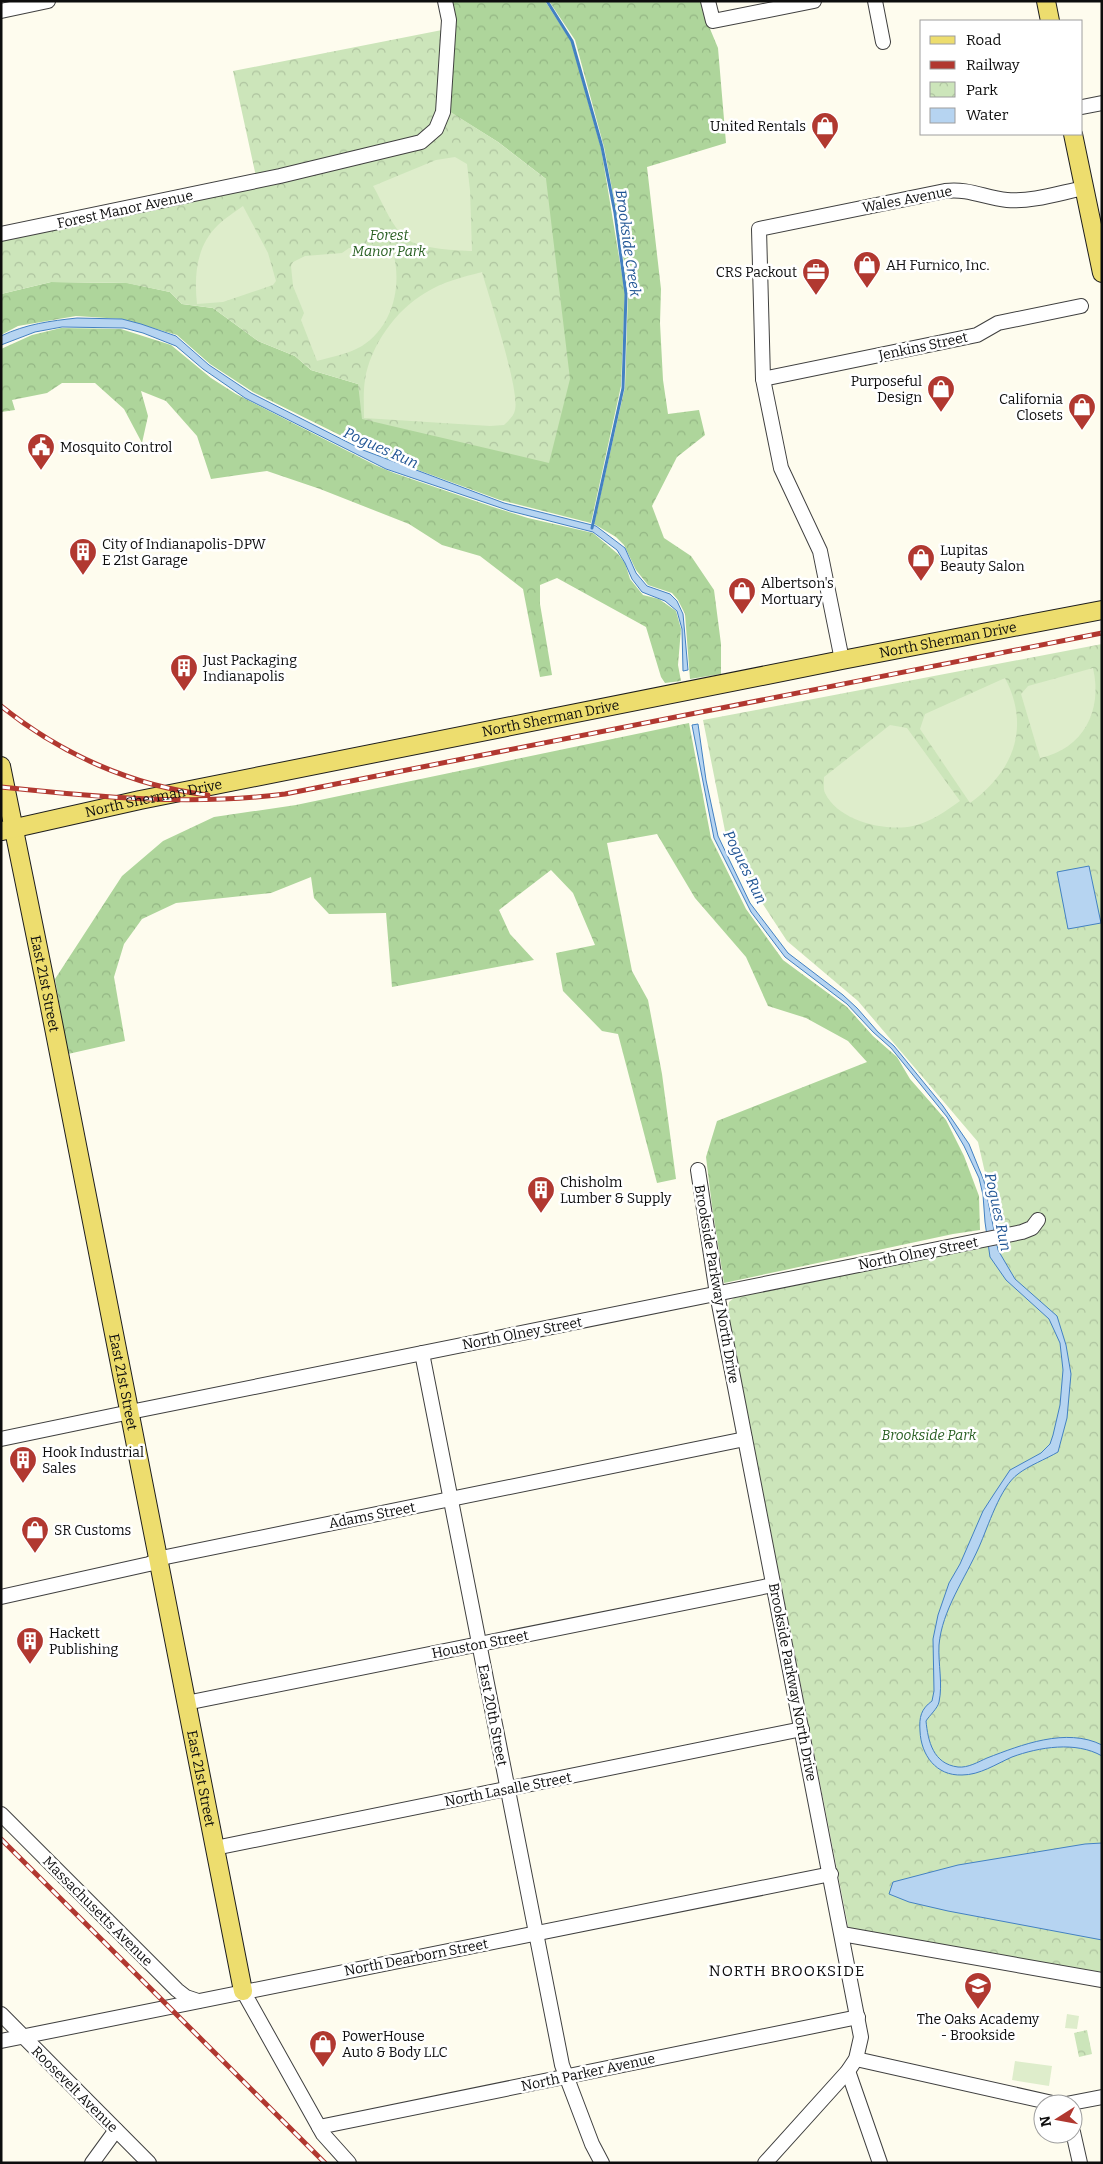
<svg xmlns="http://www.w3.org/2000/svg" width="1103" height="2164" font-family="Bitter,serif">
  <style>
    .forest { fill: url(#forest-crowns) }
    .park { fill: url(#park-crowns) }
    .pitch { fill: #deedcb }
    .water { fill: #b6d4f1; stroke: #4381c2 }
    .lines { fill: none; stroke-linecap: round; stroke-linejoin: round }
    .stream { stroke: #4381c2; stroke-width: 3 }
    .minor-casing { stroke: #404040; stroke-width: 16 }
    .major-casing { stroke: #1e1e1e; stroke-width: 20 }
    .minor { stroke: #fff; stroke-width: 14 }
    .major { stroke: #eddd6e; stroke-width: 18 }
    .rail-casing { stroke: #b13830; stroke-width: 5 }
    .rail { stroke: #fff; stroke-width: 3; stroke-dasharray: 9; stroke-linecap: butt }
    .labels { text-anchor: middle; stroke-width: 5; stroke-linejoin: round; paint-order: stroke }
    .poi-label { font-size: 14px; fill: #0d0d0d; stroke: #fff; text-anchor: start }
    .street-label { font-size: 14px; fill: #0d0d0d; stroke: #fff }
    .park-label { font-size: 14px; font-style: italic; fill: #285f22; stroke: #fff }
    .water-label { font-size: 15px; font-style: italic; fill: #205594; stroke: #fff }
    .neighbourhood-label { font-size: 15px; letter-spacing: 1px; fill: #0d0d0d; stroke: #fff }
  </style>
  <defs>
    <pattern id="forest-crowns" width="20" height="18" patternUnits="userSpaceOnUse" patternTransform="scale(1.25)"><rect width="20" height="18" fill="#aed59b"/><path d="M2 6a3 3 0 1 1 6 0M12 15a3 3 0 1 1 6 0" fill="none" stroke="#94b684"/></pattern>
    <pattern id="park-crowns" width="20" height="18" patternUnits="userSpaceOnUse" patternTransform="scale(1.25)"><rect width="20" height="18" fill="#cce5ba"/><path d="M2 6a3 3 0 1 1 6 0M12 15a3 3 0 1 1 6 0" fill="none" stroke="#aec39f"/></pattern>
  </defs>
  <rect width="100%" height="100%" fill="#fefcee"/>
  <g class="forest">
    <path d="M447 1H545L571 41 601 148 625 293 621 386 591 523 500 500 388 459 253 392 210 364 177 335 122 319 76 316 18 326 1 335V294L51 282 128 283 170 292 182 304 213 308 258 341 295 356 311 370 358 384 546 179 498 142 445 109Z"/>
    <path d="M549 1H701L703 12 718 48 726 143 647 167 661 289 660 323 663 380 668 414 699 410 705 435 677 457 652 506 664 538 691 556 714 590 721 644V674L690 679 685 614 678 600 672 593 648 585 636 570 624 545 616 537 594 524 625 387 628 293 619 225 604 147 575 40Z"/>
    <path d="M61 328 121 329 171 345 211 378 236 394 375 465 394 473 493 507 528 518 593 533 618 554 625 563 630 579 643 595 659 599 676 611 681 629 678 665 681 681 665 683 661 677 646 627 557 578 540 585V604L552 675 540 677 523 589 480 556 442 545 409 524 320 489 267 471 211 479 197 436 166 401 141 391 148 416 142 443 124 409 95 383H62L47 393 12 400 15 410 1 412V349L32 335Z"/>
    <path d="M689 723 711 838 746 909 783 960 847 1007 873 1036 897 1057 910 1079 946 1120 964 1156 979 1196 980 1230 953 1234 724 1283 712 1206 706 1157 717 1121 867 1062 848 1041 806 1018 768 1006 746 957 695 898 657 834 607 843 632 971 648 1000 662 1074 676 1179 657 1183 618 1034 602 1031 563 991 556 953 595 945 573 893 551 870 499 910 510 934 534 960 392 987 386 913 329 914 314 898 311 877 271 893 176 903 142 919 124 944 114 977 125 1041 68 1054 55 979 122 876 163 841 214 817 296 805Z"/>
  </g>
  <g class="park">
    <path d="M442 30 438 104 498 142 546 179 570 379 549 463 362 419 358 384 311 370 295 356 258 341 213 308 182 304 170 292 126 283 51 282 1 294V241L256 187 255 172 233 71Z"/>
    <path d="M1102 644V1972L849 1931 728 1313 729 1302 734 1298 1001 1243 978 1142 858 1001 787 941 757 895 725 831 703 720Z"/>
    <path d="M1087 2030 1092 2054 1079 2057 1074 2033Z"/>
  </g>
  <g class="pitch">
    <path d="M455 157 467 164 470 190 472 251C458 251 421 248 410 241 394 233 382 201 373 186L436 160Z"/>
    <path d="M243 206 268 253 276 281 273 285 223 302 197 304C194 276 196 246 218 225 225 218 235 212 243 206Z"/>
    <path d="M388 246 392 249C403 283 394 326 362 346 348 354 332 357 317 361L301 320 304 313 293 286 291 266 293 262 305 256 342 253 349 248Z"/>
    <path d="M482 272C489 297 520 390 515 410 514 416 508 421 504 425L490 426 364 418C364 405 363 392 365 380 370 346 396 310 425 293 442 282 463 277 482 272Z"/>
    <path d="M1093 668C1103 711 1083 749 1040 758L1021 694 1028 686Z"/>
    <path d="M1005 678C1031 728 1013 772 970 803L920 729 925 714Z"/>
    <path d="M890 725 907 728 960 801C946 811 931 822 913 826 886 832 838 821 825 793 823 789 824 782 824 777Z"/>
    <path d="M1067 2014 1079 2016 1077 2029 1065 2028Z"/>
    <path d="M1015 2061 1052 2066 1049 2086 1012 2080Z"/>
  </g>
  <g class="water">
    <path d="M77 318 122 319 141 324 176 336 209 365 251 393 363 450 504 503 596 526 625 548 636 573 647 586 670 594 677 601 683 614 688 670 683 671 682 629 677 611 665 601 642 592 632 579 625 563 617 550 593 532 510 511 386 469 245 398 203 369 176 346 143 333 124 328 62 327 35 332 1 345V336C26 324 50 321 77 318Z"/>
    <path d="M698 724 706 780 718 836 750 903 788 953 843 995 857 1008 878 1032 894 1046 943 1106 969 1144 984 1181 998 1250 1015 1279 1057 1316 1066 1345 1071 1374 1067 1418 1058 1452C1046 1459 1028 1466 1018 1474 1000 1487 988 1527 979 1547 965 1579 942 1610 939 1645 938 1664 943 1684 939 1702 938 1708 929 1716 926 1721 928 1741 933 1764 958 1767 968 1768 978 1762 987 1758 1021 1745 1066 1727 1102 1745V1756C1076 1741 1039 1747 1012 1757 996 1764 980 1775 962 1775 936 1776 921 1755 920 1731 919 1717 921 1709 932 1701L934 1691 933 1639 938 1615 949 1583 960 1564 983 1511 994 1494 1010 1470 1041 1453 1050 1444 1053 1435 1060 1405 1063 1370 1060 1343 1049 1319 1006 1280 990 1257 985 1222 983 1195 979 1178 964 1146 947 1117 891 1048 873 1032 847 1004 785 957 751 912 714 838 692 725Z"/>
    <path d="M1089 866 1101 923 1068 929 1057 872Z"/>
    <path d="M1102 1843V1940L948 1911 909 1902 889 1894 893 1882 958 1865 1085 1844Z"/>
  </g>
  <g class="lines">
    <path class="stream" d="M547 1 572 41 602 147 615 213 626 294 623 388 592 528"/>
    <defs>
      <g id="minor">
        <path d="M708 1 713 21 814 1"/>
        <path d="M875 1 883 42"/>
        <path d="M1 11 48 1"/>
        <path d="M1082 107 1102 103"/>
        <path d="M1 234 280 176 421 142 436 129 443 112 449 20 445 1"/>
        <path d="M763 379 977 335 998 323 1081 306"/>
        <path d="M842 660 820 551 781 468 763 379 759 229 945 191C969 188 985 198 1007 200 1033 202 1059 193 1084 188"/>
        <path d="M698 1170 717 1294 861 2037 856 2059 848 2071 765 2163"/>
        <path d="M422 1353 562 2065 592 2144 602 2163"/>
        <path d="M1 1439 140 1410 1022 1232 1032 1228 1038 1220"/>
        <path d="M1 1597 149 1564 166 1557 745 1439"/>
        <path d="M186 1703 773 1585"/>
        <path d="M1 1814 177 1990 186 1997 198 2001"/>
        <path d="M215 1848 802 1729"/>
        <path d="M842 1934 1102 1980"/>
        <path d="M243 1991 323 2134 349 2163"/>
        <path d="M1 2014 149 2163"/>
        <path d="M1 2041 831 1874"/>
        <path d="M856 2059 1057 2104"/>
        <path d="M848 2071 880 2163"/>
        <path d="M1066 2104 1102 2097"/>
        <path d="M319 2127 858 2017"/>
        <path d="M1073 2132 1080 2163"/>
        <path d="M92 2163 116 2130"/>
      </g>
      <g id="major">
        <path d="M1046 1 1050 21"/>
        <path d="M1073 134 1102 273"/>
        <path id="s1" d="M1 766 45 982 243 1991"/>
        <path id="s2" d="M2 831 140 800 842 660 1102 610"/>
      </g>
    </defs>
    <use href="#minor" class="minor-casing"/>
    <use href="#major" class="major-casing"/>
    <use href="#minor" class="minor"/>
    <use href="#major" class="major"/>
    <defs>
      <g id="rail">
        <path d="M1 706C61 754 132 786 208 795"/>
        <path d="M1 787C96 797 190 806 285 794L1102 633"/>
        <path d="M1 1839 325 2163"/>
      </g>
    </defs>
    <use href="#rail" class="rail-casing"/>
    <use href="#rail" class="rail"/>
  </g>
  <defs>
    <symbol id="shop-pin" viewBox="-11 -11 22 30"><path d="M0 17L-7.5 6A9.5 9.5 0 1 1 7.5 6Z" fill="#b13830" stroke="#fff"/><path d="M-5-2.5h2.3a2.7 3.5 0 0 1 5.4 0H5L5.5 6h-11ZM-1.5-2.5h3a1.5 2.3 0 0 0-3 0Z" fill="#fff"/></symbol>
    <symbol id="office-pin" viewBox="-11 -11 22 30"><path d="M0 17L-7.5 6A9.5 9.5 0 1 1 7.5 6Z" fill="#b13830" stroke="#fff"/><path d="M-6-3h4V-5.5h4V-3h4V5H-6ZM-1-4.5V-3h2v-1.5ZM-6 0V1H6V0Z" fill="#fff"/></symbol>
    <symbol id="civic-pin" viewBox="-11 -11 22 30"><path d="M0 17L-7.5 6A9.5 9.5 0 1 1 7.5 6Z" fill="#b13830" stroke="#fff"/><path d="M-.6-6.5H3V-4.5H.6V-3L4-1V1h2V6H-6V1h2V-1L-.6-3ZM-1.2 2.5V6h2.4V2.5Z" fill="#fff"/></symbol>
    <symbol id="building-pin" viewBox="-11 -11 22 30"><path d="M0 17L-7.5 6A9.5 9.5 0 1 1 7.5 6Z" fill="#b13830" stroke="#fff"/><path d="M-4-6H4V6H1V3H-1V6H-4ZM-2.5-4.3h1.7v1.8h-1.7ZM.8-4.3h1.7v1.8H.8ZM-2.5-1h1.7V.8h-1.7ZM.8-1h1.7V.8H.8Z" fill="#fff"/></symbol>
    <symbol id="school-pin" viewBox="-11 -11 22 30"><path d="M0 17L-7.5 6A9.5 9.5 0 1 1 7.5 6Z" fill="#b13830" stroke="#fff"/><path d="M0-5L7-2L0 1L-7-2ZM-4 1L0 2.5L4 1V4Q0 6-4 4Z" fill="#fff"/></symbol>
  </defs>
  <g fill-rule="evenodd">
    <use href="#shop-pin" x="809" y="110" width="32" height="43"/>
    <use href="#shop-pin" x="851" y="249" width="32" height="43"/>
    <use href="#office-pin" x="800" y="256" width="32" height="43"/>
    <use href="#shop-pin" x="925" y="373" width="32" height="43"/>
    <use href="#shop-pin" x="1066" y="391" width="32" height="43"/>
    <use href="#civic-pin" x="25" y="431" width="32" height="43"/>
    <use href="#building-pin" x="67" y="536" width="32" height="43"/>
    <use href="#shop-pin" x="905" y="542" width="32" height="43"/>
    <use href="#shop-pin" x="726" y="575" width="32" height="43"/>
    <use href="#building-pin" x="168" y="652" width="32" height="43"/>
    <use href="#building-pin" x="525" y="1174" width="32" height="43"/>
    <use href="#building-pin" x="7" y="1444" width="32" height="43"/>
    <use href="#shop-pin" x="19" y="1514" width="32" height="43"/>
    <use href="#building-pin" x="14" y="1625" width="32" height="43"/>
    <use href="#school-pin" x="962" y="1970" width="32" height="43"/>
    <use href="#shop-pin" x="307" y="2028" width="32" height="43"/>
  </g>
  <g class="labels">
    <g class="poi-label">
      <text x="806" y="131" text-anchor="end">United Rentals</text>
      <text x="886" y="270">AH Furnico, Inc.</text>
      <text x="797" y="277" text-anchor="end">CRS Packout</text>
      <text x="922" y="386" text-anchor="end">Purposeful<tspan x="922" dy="16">Design</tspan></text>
      <text x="1063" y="404" text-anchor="end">California<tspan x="1063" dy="16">Closets</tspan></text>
      <text x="60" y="452">Mosquito Control</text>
      <text x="102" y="549">City of Indianapolis-DPW<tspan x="102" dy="16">E 21st Garage</tspan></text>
      <text x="940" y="555">Lupitas<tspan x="940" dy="16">Beauty Salon</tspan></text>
      <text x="761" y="588">Albertson's<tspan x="761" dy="16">Mortuary</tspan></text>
      <text x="203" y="665">Just Packaging<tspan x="203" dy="16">Indianapolis</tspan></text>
      <text x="560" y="1187">Chisholm<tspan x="560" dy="16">Lumber &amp; Supply</tspan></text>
      <text x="42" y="1457">Hook Industrial<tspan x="42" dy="16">Sales</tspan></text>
      <text x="54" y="1535">SR Customs</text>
      <text x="49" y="1638">Hackett<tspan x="49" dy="16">Publishing</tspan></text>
      <text x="978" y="2024" text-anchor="middle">The Oaks Academy<tspan x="978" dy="16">- Brookside</tspan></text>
      <text x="342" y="2041">PowerHouse<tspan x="342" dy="16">Auto &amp; Body LLC</tspan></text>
    </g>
    <g class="street-label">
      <text transform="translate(907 199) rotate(-11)" y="5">Wales Avenue</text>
      <text transform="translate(125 209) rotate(-12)" y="5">Forest Manor Avenue</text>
      <text transform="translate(923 346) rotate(-12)" y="5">Jenkins Street</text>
      <text dy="5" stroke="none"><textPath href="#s2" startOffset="965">North Sherman Drive</textPath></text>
      <text dy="5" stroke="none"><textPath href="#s2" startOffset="560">North Sherman Drive</textPath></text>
      <text dy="5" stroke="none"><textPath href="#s2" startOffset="155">North Sherman Drive</textPath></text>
      <text dy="5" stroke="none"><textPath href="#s1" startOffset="222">East 21st Street</textPath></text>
      <text transform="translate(918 1253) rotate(-11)" y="5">North Olney Street</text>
      <text transform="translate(717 1284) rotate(80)" y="5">Brookside Parkway North Drive</text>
      <text transform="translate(522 1333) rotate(-11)" y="5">North Olney Street</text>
      <text dy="5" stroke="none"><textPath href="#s1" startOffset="628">East 21st Street</textPath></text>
      <text transform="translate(372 1515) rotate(-11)" y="5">Adams Street</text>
      <text transform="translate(480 1644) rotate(-11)" y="5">Houston Street</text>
      <text transform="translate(793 1682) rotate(79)" y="5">Brookside Parkway North Drive</text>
      <text transform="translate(493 1715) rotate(79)" y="5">East 20th Street</text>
      <text dy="5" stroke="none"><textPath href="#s1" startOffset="1032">East 21st Street</textPath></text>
      <text transform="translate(508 1789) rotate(-11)" y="5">North Lasalle Street</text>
      <text transform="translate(98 1911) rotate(45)" y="5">Massachusetts Avenue</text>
      <text transform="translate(416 1957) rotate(-11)" y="5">North Dearborn Street</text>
      <text transform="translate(588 2072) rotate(-12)" y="5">North Parker Avenue</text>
      <text transform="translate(75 2089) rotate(45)" y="5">Roosevelt Avenue</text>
    </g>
    <g class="park-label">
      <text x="389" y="240">Forest<tspan x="389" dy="16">Manor Park</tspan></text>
      <text x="929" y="1440">Brookside Park</text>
    </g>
    <g class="water-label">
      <text transform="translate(628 243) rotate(82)" y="5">Brookside Creek</text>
      <text transform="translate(381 448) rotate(24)" y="5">Pogues Run</text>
      <text transform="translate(745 867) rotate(64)" y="5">Pogues Run</text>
      <text transform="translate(998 1212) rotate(78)" y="5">Pogues Run</text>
    </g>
    <g class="neighbourhood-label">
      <text x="787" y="1976">NORTH BROOKSIDE</text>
    </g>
  </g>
  <rect width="1103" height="2164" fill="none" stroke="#0d0d0d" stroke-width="5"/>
  <rect x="920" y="20" width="162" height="115" fill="#ffffff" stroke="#9e9e9e"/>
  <rect x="930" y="36" width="25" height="8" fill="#eddd6e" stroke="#9e9e9e"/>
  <text x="966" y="45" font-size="15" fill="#0d0d0d">Road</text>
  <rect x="930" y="61" width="25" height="8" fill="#b13830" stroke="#9e9e9e"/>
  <text x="966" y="70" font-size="15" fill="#0d0d0d">Railway</text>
  <rect x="930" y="82" width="25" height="15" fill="url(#park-crowns)" stroke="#9e9e9e"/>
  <text x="966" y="95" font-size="15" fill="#0d0d0d">Park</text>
  <rect x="930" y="108" width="25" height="15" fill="#b6d4f1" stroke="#9e9e9e"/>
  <text x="966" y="120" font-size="15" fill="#0d0d0d">Water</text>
  <g transform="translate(1058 2119) rotate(259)"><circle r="24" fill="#ffffff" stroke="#9e9e9e"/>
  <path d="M0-4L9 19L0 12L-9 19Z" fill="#b13830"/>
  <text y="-8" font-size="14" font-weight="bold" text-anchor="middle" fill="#0d0d0d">N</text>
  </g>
</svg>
